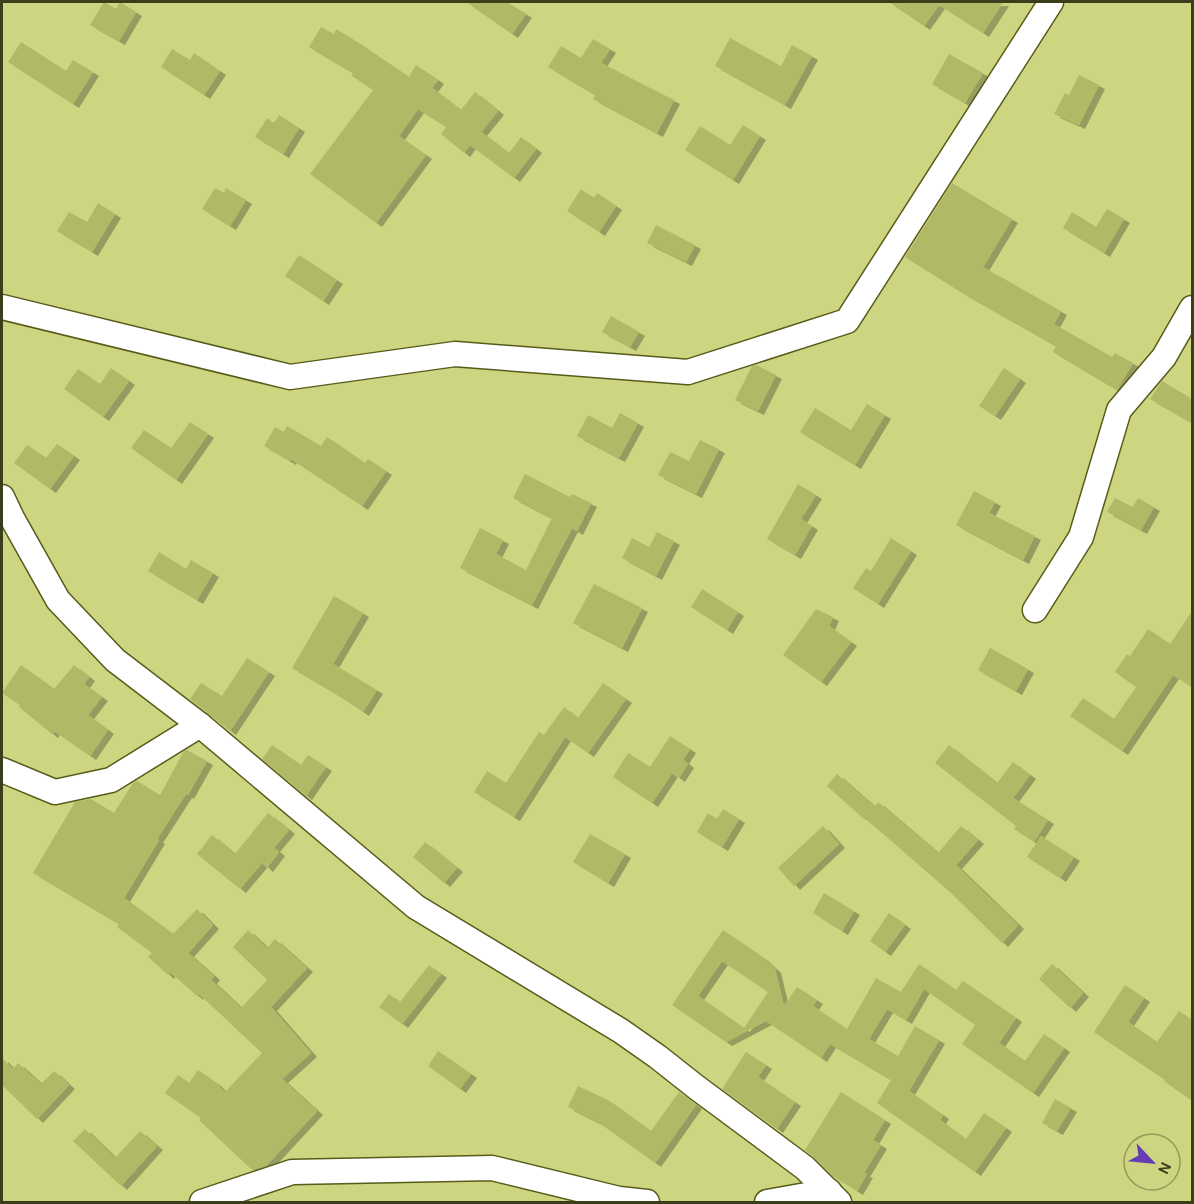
<svg xmlns="http://www.w3.org/2000/svg" width="1194" height="1204" font-family="Karla,sans-serif">
  <style>
    .building { fill: #b2b966; fill-rule: evenodd; filter: url(#shadow) }
    .lines { fill: none; stroke-linecap: round; stroke-linejoin: round }
    .minor-casing { stroke: #575c1b; stroke-width: 27 }
    .minor { stroke: #fff; stroke-width: 24 }
  </style>
  <defs>
    <filter id="shadow"><feDropShadow dx="6" dy="4" stdDeviation="0" flood-color="#0004"/></filter>
  </defs>
  <rect width="100%" height="100%" fill="#cdd581"/>
  <g class="building">
    <path d="M104 2 116 9 120 2 136 12 119 41 90 25Z"/>
    <path d="M466 2H507L526 14 512 34Z"/>
    <path d="M889 2H1003L983 33 939 5 924 26Z"/>
    <path d="M321 27 334 34 336 29 359 43 409 77 416 65 438 80 432 88 461 110 475 92 498 111 481 132 509 153 521 137 536 149 514 178 470 145 464 153 441 134 446 127 418 109 399 136 426 155 376 223 310 174 373 90 352 76 353 73 309 47Z"/>
    <path d="M730 38 781 66 792 45 812 56 785 105 715 66Z"/>
    <path d="M593 39 610 49 601 63 674 100 657 133 593 99 595 95 548 67 561 46 581 58Z"/>
    <path d="M21 42 66 71 73 60 93 72 73 104 8 62Z"/>
    <path d="M172 49 190 60 194 53 220 71 204 95 161 67Z"/>
    <path d="M949 54 983 73 965 103 932 84Z"/>
    <path d="M1079 75 1099 85 1079 125 1054 114 1065 93 1069 95Z"/>
    <path d="M279 115 299 128 283 154 255 137 267 118 274 123Z"/>
    <path d="M743 125 760 136 733 180 685 150 700 126 730 145Z"/>
    <path d="M952 183 1012 219 983 267 1061 311 1054 324 1112 357 1115 353 1133 363 1117 390 1053 352 1056 346 966 295 905 257Z"/>
    <path d="M215 188 224 193 226 188 246 200 230 226 202 209Z"/>
    <path d="M581 189 594 198 597 193 616 206 599 232 567 211Z"/>
    <path d="M98 203 115 214 92 252 57 231 69 212 87 222Z"/>
    <path d="M1107 209 1124 219 1104 253 1063 228 1072 212 1096 227Z"/>
    <path d="M656 225 695 245 686 262 647 243Z"/>
    <path d="M299 255 337 280 323 301 285 276Z"/>
    <path d="M611 316 639 332 630 347 602 332Z"/>
    <path d="M756 365 776 375 758 411 735 400 752 366Z"/>
    <path d="M111 368 129 381 103 417 64 389 78 369 100 384Z"/>
    <path d="M1004 368 1020 379 995 416 979 406Z"/>
    <path d="M1162 381 1192 399V423L1150 399Z"/>
    <path d="M867 404 885 415 855 465 800 432 815 408 851 430Z"/>
    <path d="M620 413 638 423 619 458 577 436 588 415 612 428Z"/>
    <path d="M190 422 208 434 176 480 131 448 144 430 171 448Z"/>
    <path d="M287 426 321 446 327 437 365 463 368 459 386 471 362 506 291 459 290 461 264 446 275 427 284 432Z"/>
    <path d="M700 440 719 449 696 494 658 475 670 452 689 461Z"/>
    <path d="M57 444 74 456 50 489 14 463 27 445 46 458Z"/>
    <path d="M525 474 570 497 572 494 591 503 577 531 572 528 532 605 460 568 480 528 503 540 496 554 526 570 552 518 513 498Z"/>
    <path d="M798 484 816 495 801 519 812 526 795 555 767 539Z"/>
    <path d="M974 491 995 502 989 513 1035 536 1023 560 956 525Z"/>
    <path d="M1115 498 1133 507 1138 498 1154 507 1141 530 1107 512Z"/>
    <path d="M657 532 674 541 656 576 622 558 632 538 649 547Z"/>
    <path d="M891 538 911 551 878 604 853 588 866 568 871 571Z"/>
    <path d="M159 552 186 569 191 560 213 573 197 600 148 571Z"/>
    <path d="M594 584 642 608 622 648 573 623Z"/>
    <path d="M702 589 738 612 727 630 691 607Z"/>
    <path d="M334 596 363 613 333 664 377 690 363 712 341 697 292 668Z"/>
    <path d="M816 609 833 617 829 626 851 642 821 682 783 655Z"/>
    <path d="M1192 611V687L1173 675 1122 751 1070 716 1083 698 1114 719 1136 687 1115 672 1127 654 1130 656 1148 629 1170 644Z"/>
    <path d="M990 648 1028 669 1016 691 978 670Z"/>
    <path d="M247 658 269 672 230 731 190 699 201 683 222 696Z"/>
    <path d="M21 665 54 689 74 665 89 677 84 684 102 697 88 715 108 730 90 756 54 731 52 734 19 707 20 705 2 693Z"/>
    <path d="M603 683 626 699 588 753 565 737 514 817 474 792 487 771 506 783 539 732 544 735 564 707 578 718Z"/>
    <path d="M670 736 690 749 683 760 688 764 679 778 672 773 652 803 613 777 628 753 650 767Z"/>
    <path d="M272 745 301 765 308 755 326 767 306 796 262 759Z"/>
    <path d="M949 745 997 783 1013 762 1030 775 1013 798 1048 820 1034 842 1014 829 1016 826 935 763Z"/>
    <path d="M187 750 207 761 188 795 186 794 157 839 159 840 124 898 173 934 197 909 213 925 188 953 214 976 211 980 241 1008 267 980 233 947 248 930 267 948 275 939 307 968 271 1007 311 1053 282 1079 317 1111 266 1166 252 1170 199 1120 201 1118 165 1093 178 1075 189 1083 198 1070 215 1082 225 1092 262 1053 199 994 197 996 170 972 168 975 148 957 152 953 117 927 119 924 33 873 75 802 91 799 114 813 133 783 137 781 160 795 184 751Z"/>
    <path d="M837 774 875 807 878 802 938 853 961 826 978 840 956 865 1018 925 1002 943 950 892 867 820 870 815 865 820 827 786Z"/>
    <path d="M723 809 739 819 722 847 697 832 708 813 717 819Z"/>
    <path d="M268 813 289 830 274 848 279 852 267 868 262 863 240 889 197 854 212 835 235 854Z"/>
    <path d="M823 826 839 844 794 886 778 868Z"/>
    <path d="M590 834 625 854 608 883 573 862Z"/>
    <path d="M1041 836 1074 857 1060 878 1027 857Z"/>
    <path d="M425 842 457 868 444 883 413 857Z"/>
    <path d="M824 893 854 911 842 931 813 913Z"/>
    <path d="M889 913 905 925 885 952 870 941Z"/>
    <path d="M723 930 761 956 775 969 784 1006 797 987 817 1000 813 1006 847 1029 876 978 901 992 919 964 956 990 963 981 1016 1018 999 1043 1025 1061 1044 1034 1064 1048 1033 1093 962 1044 975 1025 924 989 906 1020 887 1009 869 1039 898 1056 915 1026 939 1040 909 1091 943 1115 940 1120 966 1139 984 1113 1006 1128 975 1172 877 1103 891 1080 830 1044 821 1058 766 1021 726 1042 672 1005ZM722 961 768 992 744 1028 698 996Z"/>
    <path d="M1052 964 1083 993 1070 1008 1039 979Z"/>
    <path d="M429 965 441 974 402 1024 379 1007 389 994 400 1002Z"/>
    <path d="M1125 985 1144 998 1128 1022 1157 1042 1179 1011 1192 1020V1101L1164 1081 1165 1080 1094 1032Z"/>
    <path d="M438 1051 471 1074 460 1089 428 1066Z"/>
    <path d="M746 1052 766 1065 758 1077 795 1102 777 1129 722 1089Z"/>
    <path d="M2 1058 13 1069 18 1063 41 1084 54 1071 69 1085 37 1119 2 1085Z"/>
    <path d="M578 1086 608 1100 651 1131 679 1092 696 1105 655 1163 598 1122 568 1107Z"/>
    <path d="M841 1092 885 1120 873 1140 881 1145 864 1173 867 1174 857 1191 833 1176 815 1158 805 1150Z"/>
    <path d="M1055 1099 1071 1108 1057 1131 1042 1123Z"/>
    <path d="M85 1129 115 1158 140 1131 157 1146 121 1186 73 1141Z"/>
  </g>
  <g class="lines">
    <defs>
      <g id="minor">
        <path d="M2 307 290 377 455 354 688 372 847 321 1051 2"/>
        <path d="M2 497 12 518 58 600 115 660 200 725 416 907 621 1031 658 1057 696 1087 805 1168 839 1202"/>
        <path d="M1035 610 1081 537 1119 410 1164 357 1192 308"/>
        <path d="M2 770 55 792 111 780 200 725"/>
        <path d="M202 1202 292 1172 492 1168 619 1199 647 1202"/>
        <path d="M767 1202 829 1191"/>
      </g>
    </defs>
    <use href="#minor" class="minor-casing"/>
    <use href="#minor" class="minor"/>
  </g>
  <rect width="1194" height="1204" fill="none" stroke="#3b3e1b" stroke-width="6"/>
  <g transform="translate(1152 1162) rotate(116)"><circle r="28" fill="#cdd581" stroke="#939958" stroke-width="1.5"/>
  <path d="M0-4.5L10 22L0 15L-10 22Z" fill="#643db5"/>
  <text y="-9" font-size="16" font-weight="bold" text-anchor="middle" fill="#3b3e1b">N</text>
  </g>
</svg>
